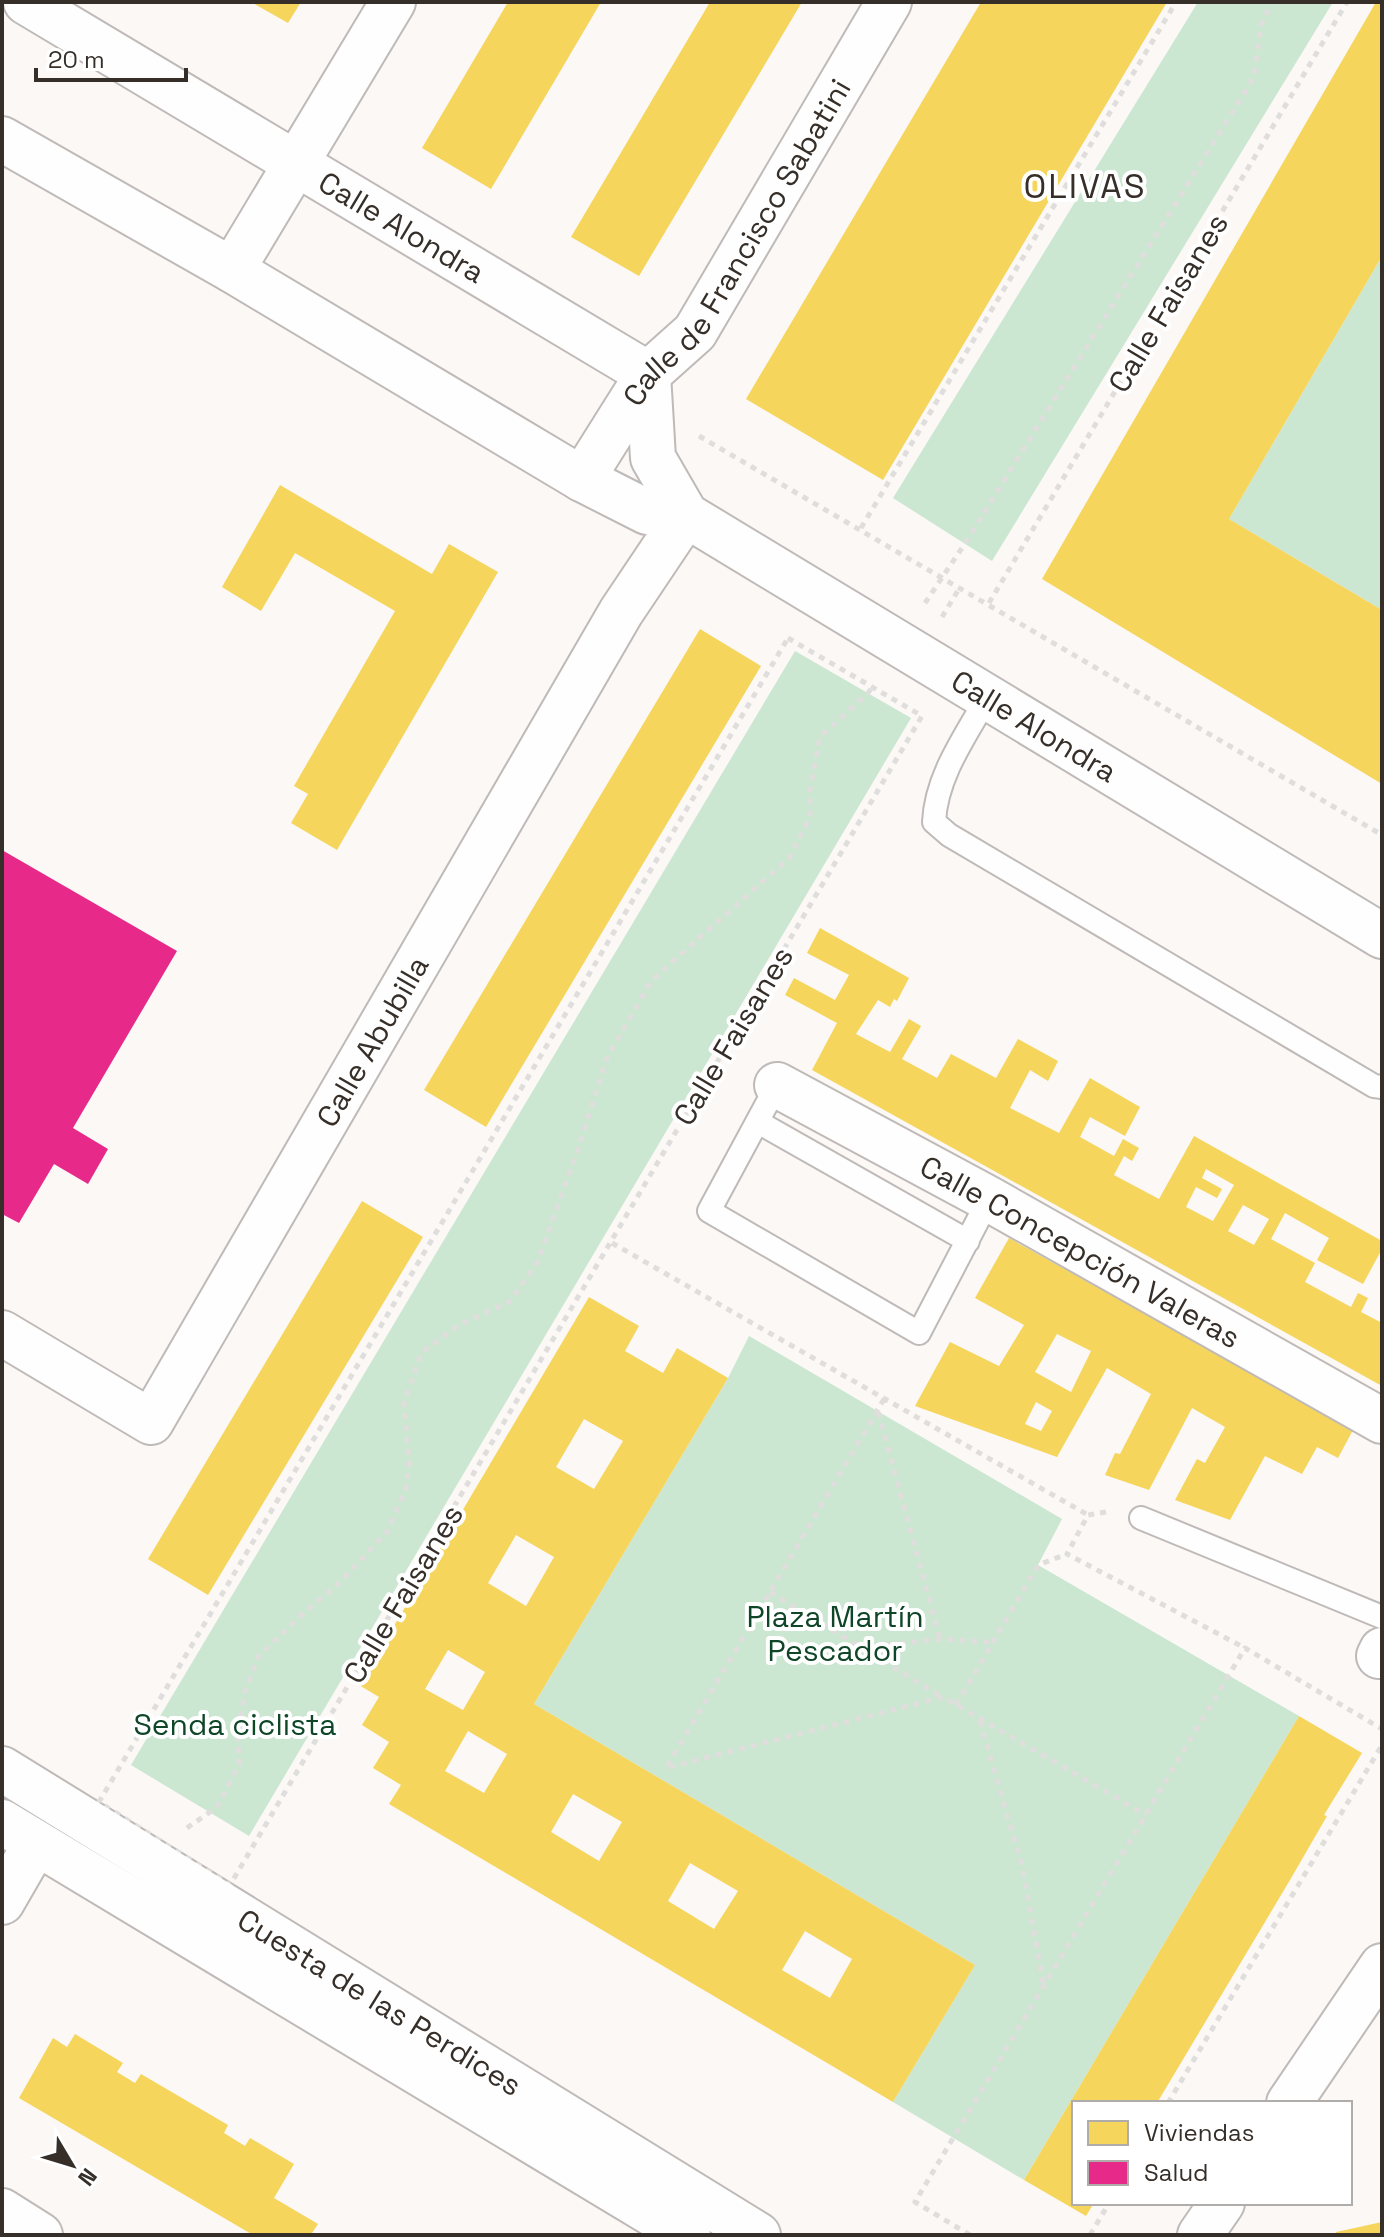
<svg xmlns="http://www.w3.org/2000/svg" width="1384" height="2237" viewBox="0 0 1384 2237" font-family="'Space Grotesk',sans-serif">
  <rect width="100%" height="100%" fill="#fbf8f6"/>
  <path fill="#cbe6d1" d="M 1198,2 L 1333,2 L 992,561 L 893,498 Z
    M 1382,256 L 1382,610 L 1229,519 Z
    M 795,651 L 911,718 L 249,1836 L 131,1765 Z
    M 749,1336 L 1062,1519 L 1038,1565 L 1299,1716 L 1024,2180 L 893,2102 L 975,1965 L 534,1704 L 728,1378 Z"/>
  <path fill="#f6d55c" fill-rule="evenodd" d="M 251,2 L 301,2 L 288,23 Z
    M 508,2 L 601,2 L 491,189 L 422,148 Z
    M 710,2 L 802,2 L 639,276 L 571,237 Z
    M 981,2 L 1167,2 L 883,480 L 746,399 Z
    M 1376,2 L 1382,2 L 1382,256 L 1229,519 L 1382,610 L 1382,784 L 1042,579 Z
    M 280,485 L 432,574 L 449,544 L 498,572 L 337,850 L 291,823 L 308,794 L 294,786 L 395,611 L 295,553 L 261,611 L 222,587 Z
    M 700,629 L 761,666 L 486,1127 L 424,1090 Z
    M 820,928 L 909,978 L 897,1001 L 894,999 L 890,1007 L 878,1000 L 856,1034 L 890,1052 L 909,1019 L 921,1026 L 902,1059 L 937,1078 L 951,1054 L 996,1078 L 1018,1039 L 1058,1061 L 1048,1081 L 1030,1070 L 1010,1108 L 1059,1133 L 1090,1078 L 1140,1107 L 1125,1136 L 1090,1117 L 1080,1137 L 1114,1156 L 1123,1139 L 1139,1148 L 1132,1161 L 1124,1156 L 1114,1175 L 1159,1199 L 1194,1136 L 1382,1241 L 1382,1249 L 1363,1284 L 1317,1260 L 1329,1238 L 1285,1213 L 1271,1239 L 1315,1263 L 1305,1282 L 1351,1307 L 1358,1293 L 1368,1298 L 1361,1312 L 1382,1323 L 1382,1386 L 812,1070 L 837,1023 L 785,995 L 794,978 L 835,1000 L 849,975 L 807,953 ZM 1206,1169 L 1234,1185 L 1213,1221 L 1186,1207 L 1196,1187 L 1217,1198 L 1222,1189 L 1202,1178 ZM 1243,1205 L 1269,1219 L 1254,1245 L 1228,1231 Z
    M 362,1201 L 423,1237 L 208,1595 L 148,1559 Z
    M 1009,1238 L 1353,1430 L 1338,1458 L 1317,1447 L 1302,1474 L 1265,1456 L 1230,1520 L 1175,1500 L 1197,1459 L 1205,1463 L 1225,1427 L 1192,1408 L 1149,1490 L 1105,1475 L 1115,1453 L 1120,1454 L 1151,1394 L 1107,1368 L 1057,1457 L 915,1406 L 950,1342 L 999,1366 L 1024,1325 L 975,1298 ZM 1057,1334 L 1091,1351 L 1071,1392 L 1035,1372 ZM 1036,1402 L 1052,1411 L 1041,1431 L 1025,1424 Z
    M 589,1297 L 639,1326 L 625,1351 L 663,1373 L 677,1348 L 728,1378 L 534,1704 L 975,1965 L 893,2102 L 389,1804 L 401,1785 L 373,1768 L 389,1742 L 362,1725 L 379,1697 L 359,1685 ZM 584,1419 L 623,1441 L 594,1489 L 556,1467 ZM 516,1535 L 554,1557 L 526,1606 L 488,1583 ZM 448,1650 L 485,1672 L 463,1710 L 425,1689 ZM 468,1731 L 507,1754 L 484,1793 L 445,1771 ZM 573,1794 L 622,1822 L 599,1861 L 551,1832 ZM 690,1863 L 738,1891 L 714,1929 L 668,1901 ZM 805,1931 L 852,1959 L 830,1998 L 782,1970 Z
    M 1299,1716 L 1362,1753 L 1324,1815 L 1327,1816 L 1290,1880 L 1157,2103 L 1074,2103 L 1074,2203 L 1094,2203 L 1086,2216 L 1024,2180 Z
    M 75,2034 L 123,2063 L 117,2072 L 135,2083 L 141,2074 L 228,2125 L 224,2133 L 245,2146 L 250,2138 L 294,2164 L 274,2198 L 318,2224 L 312,2233 L 316,2235 L 253,2235 L 19,2098 L 53,2038 L 67,2047 Z
    M 1382,2222 L 1382,2235 L 1336,2235 L 1336,2232 Z"/>
  <path fill="#e7298a" d="M 2,850 L 177,951 L 73,1128 L 108,1149 L 88,1184 L 54,1164 L 19,1223 L 2,1214 Z"/>
  <g fill="none" stroke-linecap="round" stroke-linejoin="round">
    <defs>
      <path id="service" d="M 988,696 C 966,735 936,776 934,822 L 949,835 L 1374,1086 L 1382,1087
        M 777,1085 L 709,1211 L 919,1333 L 989,1199
        M 758,1122 L 968,1241
        M 1141,1518 L 1382,1617"/>
      <g id="minor">
        <path id="s1" d="M 26,2 L 648,374 L 653,458 L 686,515 L 1382,936"/>
        <path d="M 2,139 L 232,270 L 582,479 L 647,512 L 686,515"/>
        <path d="M 232,270 L 393,2"/>
        <path id="s2" d="M 582,479 L 648,374 L 695,332 L 889,2"/>
        <path id="s3" d="M 777,1085 L 989,1199 L 1382,1421"/>
        <path id="s4" d="M 2,1333 L 151,1422 L 621,612 L 686,515"/>
        <path d="M 1379,1656 L 1382,1650"/>
        <path id="s5" d="M 2,1769 L 758,2235"/>
        <path d="M 2,1822 L 688,2235"/>
        <path d="M 2,1902 L 36,1843"/>
        <path d="M 1289,2103 L 1382,1966"/>
        <path d="M 2,2211 L 40,2235"/>
        <path d="M 1200,2235 L 1222,2203"/>
      </g>
    </defs>
    <use href="#service" stroke="#bfbab7" stroke-width="26"/>
    <use href="#minor" stroke="#bfbab7" stroke-width="48"/>
    <path stroke="#dfdedc" stroke-width="5" stroke-dasharray="6 6" stroke-linecap="butt" d="M 699,436 L 1382,835
      M 861,528 L 1176,2
      M 925,603 L 964,545 L 1254,77 L 1261,25 L 1272,2
      M 989,603 L 1347,2
      M 942,617 L 960,587
      M 788,638 L 922,716 L 230,1885 L 99,1802 Z
      M 612,1243 L 1088,1515
      M 884,1399 L 666,1768 L 943,1697 L 1146,1815
      M 878,1412 L 940,1639
      M 1106,1512 L 1088,1515 L 1067,1554 L 1245,1648
      M 770,1592 L 942,1697
      M 864,1648 L 940,1639 L 993,1642
      M 956,1705 L 1038,1565 L 1067,1554
      M 980,1721 L 1022,1866 L 1044,1987
      M 187,1828 L 217,1807 L 239,1764 L 238,1732 L 245,1691 L 258,1657 L 299,1617 L 340,1582 L 387,1532 L 406,1488 L 409,1461 L 404,1403 L 421,1353 L 459,1325 L 509,1302 L 537,1263 L 579,1146 L 607,1058 L 651,981 L 789,858 L 810,817 L 810,789 L 820,737 L 868,693 L 873,686
      M 1168,2103 L 1382,1745
      M 970,2235 L 915,2202 L 1245,1648 L 1382,1729
      M 1090,2235 L 1109,2203"/>
    <use href="#service" stroke="#fefefe" stroke-width="22"/>
    <use href="#minor" stroke="#fefefe" stroke-width="44"/>
  </g>
  <g text-anchor="middle" dominant-baseline="central" stroke-width="8" stroke-linejoin="round" paint-order="stroke">
    <g font-size="30" fill="#362f29" stroke="#fff">
      <text stroke="none"><textPath href="#s1" startOffset="438">Calle Alondra</textPath></text>
      <text stroke="none"><textPath href="#s2" startOffset="284">Calle de Francisco Sabatini</textPath></text>
      <text transform="translate(1168 303) rotate(-59)">Calle Faisanes</text>
      <text stroke="none"><textPath href="#s1" startOffset="1282">Calle Alondra</textPath></text>
      <text transform="translate(733 1036) rotate(-59)">Calle Faisanes</text>
      <text stroke="none"><textPath href="#s4" startOffset="614">Calle Abubilla</textPath></text>
      <text stroke="none"><textPath href="#s3" startOffset="346">Calle Concepción Valeras</textPath></text>
      <text transform="translate(403 1594) rotate(-59)">Calle Faisanes</text>
      <text stroke="none"><textPath href="#s5" startOffset="444">Cuesta de las Perdices</textPath></text>
    </g>
    <g font-size="30" fill="#0f4627" stroke="#fff">
      <text x="835" y="1616">Plaza Martín<tspan x="835" dy="34">Pescador</tspan></text>
      <text x="235" y="1724">Senda ciclista</text>
    </g>
    <g font-size="34" letter-spacing="2" fill="#362f29" stroke="#fff">
      <text x="1085" y="186">OLIVAS</text>
    </g>
  </g>
  <rect width="1384" height="2237" fill="none" stroke="#362f29" stroke-width="8"/>
  <rect x="1072" y="2101" width="280" height="104" fill="#ffffff" stroke="#afaca9" stroke-width="2"/>
  <rect x="1088" y="2121" width="40" height="24" fill="#f6d55c" stroke="#afaca9" stroke-width="2"/>
  <text x="1144" y="2141" font-size="24" fill="#362f29">Viviendas</text>
  <rect x="1088" y="2161" width="40" height="24" fill="#e7298a" stroke="#afaca9" stroke-width="2"/>
  <text x="1144" y="2181" font-size="24" fill="#362f29">Salud</text>
  <g transform="translate(72 2165) rotate(128)" stroke="#ffffff" stroke-width="6" paint-order="stroke">
  <path d="M0-6L14 30L0 20L-14 30Z" fill="#362f29"/>
  <text y="-12" font-size="22" font-weight="bold" text-anchor="middle" fill="#362f29">N</text>
  </g>
  <path d="M36 68v12h150v-12" fill="none" stroke="#362f29" stroke-width="4"/>
  <text x="48" y="68" font-size="24" fill="#362f29" stroke="#ffffff" stroke-width="6" paint-order="stroke">20 m</text>
</svg>
